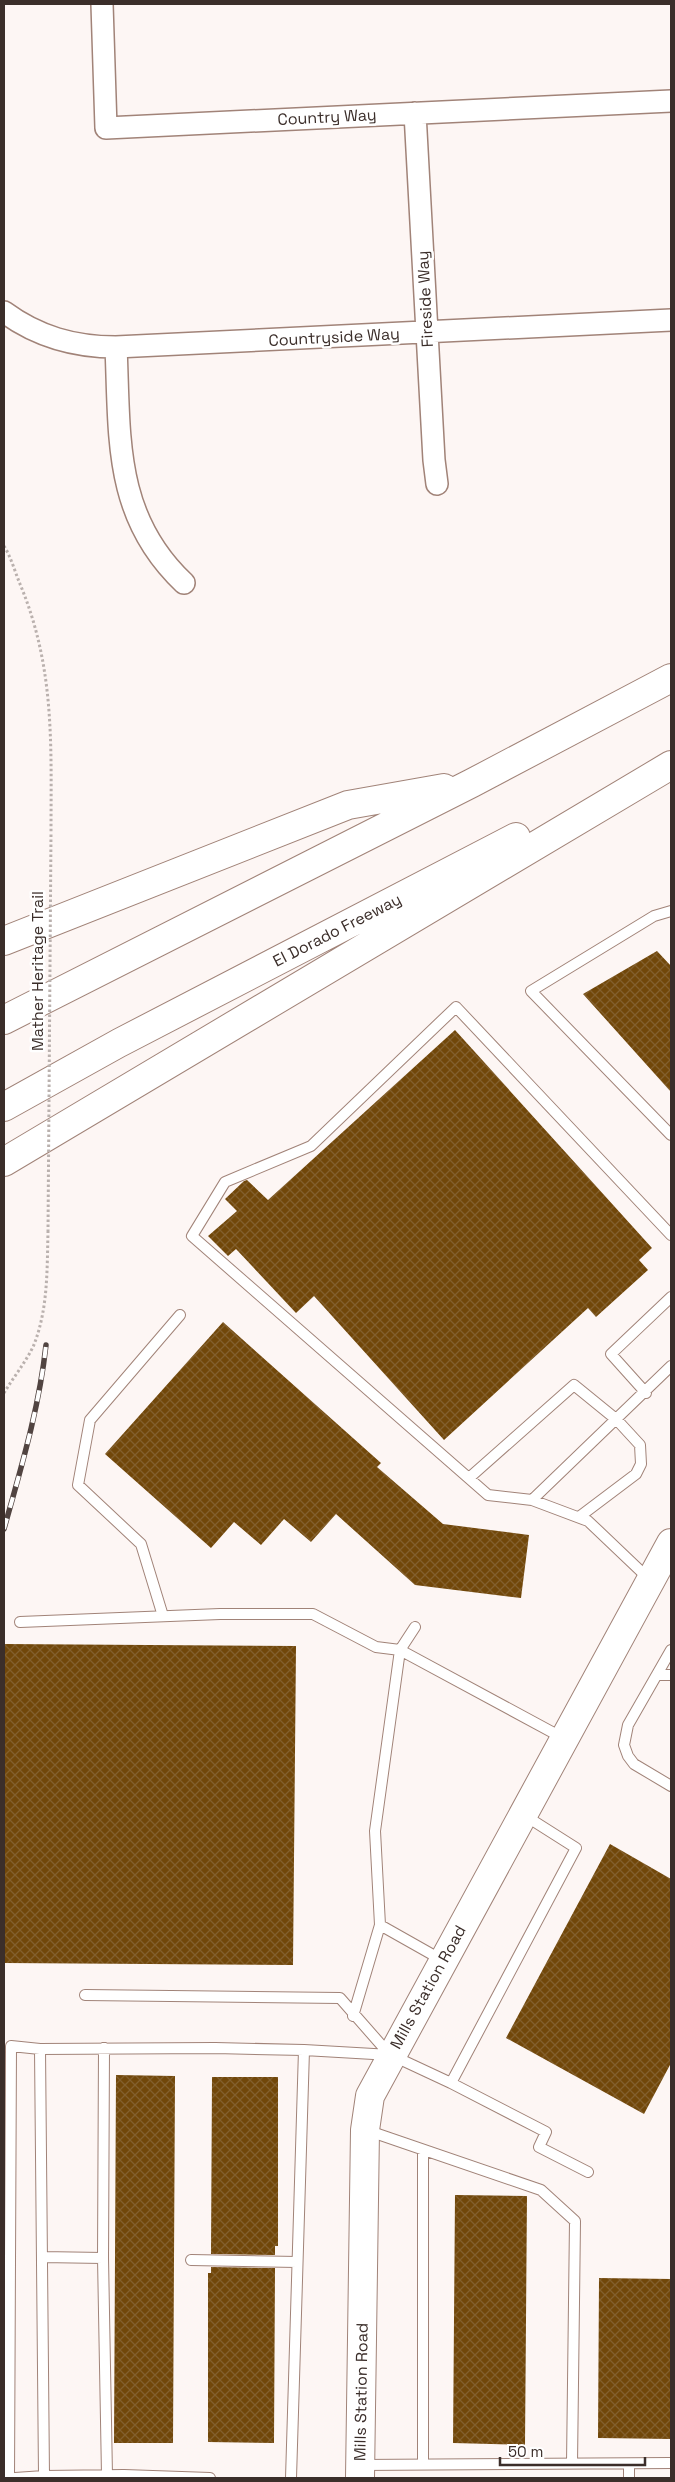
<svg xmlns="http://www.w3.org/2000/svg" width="675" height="2482" viewBox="0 0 675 2482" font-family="'Space Grotesk',sans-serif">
  <defs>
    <pattern id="building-cross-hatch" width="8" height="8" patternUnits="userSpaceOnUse" patternTransform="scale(1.25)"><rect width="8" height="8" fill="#714709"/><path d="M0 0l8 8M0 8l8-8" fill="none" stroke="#825f2d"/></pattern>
  </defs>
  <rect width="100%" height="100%" fill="#fdf6f4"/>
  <path fill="url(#building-cross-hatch)" d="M 657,951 L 671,966 L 671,1092 L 583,994 Z
    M 455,1030 L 652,1248 L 639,1260 L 648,1270 L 596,1317 L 588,1308 L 444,1440 L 314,1296 L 296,1313 L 236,1249 L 228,1256 L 208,1236 L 237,1211 L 225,1199 L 244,1181 L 247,1180 L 268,1200 Z
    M 223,1322 L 381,1463 L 377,1467 L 443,1524 L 529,1535 L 521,1598 L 415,1585 L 336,1514 L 311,1542 L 284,1519 L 261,1545 L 234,1522 L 211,1548 L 105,1454 Z
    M 4,1644 L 296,1646 L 293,1965 L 4,1963 Z
    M 610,1844 L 671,1879 L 671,2063 L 644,2114 L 506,2038 Z
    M 116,2075 L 175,2076 L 173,2443 L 114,2443 Z
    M 212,2077 L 278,2077 L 278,2246 L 275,2246 L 275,2255 L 211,2254 Z
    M 455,2195 L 527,2196 L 525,2445 L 453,2443 Z
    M 211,2267 L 275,2268 L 274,2443 L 208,2442 L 208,2273 L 211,2273 Z
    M 599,2278 L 671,2279 L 671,2439 L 598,2438 Z"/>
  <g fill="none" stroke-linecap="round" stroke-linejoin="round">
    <defs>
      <path id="lane" d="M 671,911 L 654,916 L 531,991 L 671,1135
        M 646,1393 L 611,1354 L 671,1297
        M 469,1478 L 574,1385 L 617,1420 L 640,1445 L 641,1464 L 636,1474 L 579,1517
        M 532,1500 L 671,1366
        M 650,1580 L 588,1521 L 532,1500 L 488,1495 L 192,1236 L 225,1182 L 311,1146 L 456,1007 L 671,1235
        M 163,1616 L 141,1544 L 78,1485 L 90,1420 L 180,1315
        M 20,1622 L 220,1614 L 313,1614 L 376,1647 L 400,1650 L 563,1738
        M 671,1650 L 628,1725 L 624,1745 L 628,1756 L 634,1764 L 671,1786
        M 658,1675 L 671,1675
        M 380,1925 L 442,1960
        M 85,1995 L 340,1998 L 390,2055
        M 353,2016 L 380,1925 L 375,1831 L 400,1650 L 415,1627
        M 451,2083 L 576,1848 L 524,1815
        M 366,2130 L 541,2190 L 575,2221 L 572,2464
        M 423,2151 L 423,2465
        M 42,2257 L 103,2258 L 104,2048
        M 103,2258 L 107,2475
        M 191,2260 L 297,2262
        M 360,2465 L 671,2463
        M 9,2478 L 11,2046 L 40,2049 L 215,2048 L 304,2050 L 391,2055 L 451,2083 L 546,2132 L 539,2147 L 588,2172
        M 15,2478 L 44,2476 L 40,2049
        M 44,2478 L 44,2476 L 124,2475 L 210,2478
        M 291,2478 L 304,2050
        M 629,2478 L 629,2464"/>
      <path id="street" d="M 102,4 L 106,128 L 671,101
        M 415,113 L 434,460 L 437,484
        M 4,312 C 38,337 74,347 116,347 L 671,320
        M 116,347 C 120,437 113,516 184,583"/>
      <path id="secondary" d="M 360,2478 L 365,2130 L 370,2096 L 671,1543"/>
      <path id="highway" d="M 4,941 L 348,805 L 444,788
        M 4,1020 L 472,783 L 671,678
        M 4,1107 L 119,1043 L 516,837
        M 4,1162 L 671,765"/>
    </defs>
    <use href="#lane" stroke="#a18378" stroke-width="12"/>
    <use href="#street" stroke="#a18378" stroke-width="24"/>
    <use href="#secondary" stroke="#a18378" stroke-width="30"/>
    <use href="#highway" stroke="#a18378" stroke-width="30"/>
    <path stroke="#bab1ae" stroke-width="3" stroke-dasharray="2.5 2.5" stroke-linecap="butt" d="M 4,546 C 11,557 15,572 20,584 C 55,668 51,744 51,833
      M 4,1393 C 13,1378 25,1363 33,1347 C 48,1311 47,1271 48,1232"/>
    <use href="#lane" stroke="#fff" stroke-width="10"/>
    <use href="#street" stroke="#fff" stroke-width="21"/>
    <use href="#secondary" stroke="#fff" stroke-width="28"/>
    <use href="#highway" stroke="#fff" stroke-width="28"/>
    <defs>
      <path id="rail" d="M 4,1529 C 21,1468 39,1409 46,1345"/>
    </defs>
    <use href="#rail" stroke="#514441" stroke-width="5.5"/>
    <use href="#rail" stroke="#fff" stroke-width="4" stroke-dasharray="11" stroke-linecap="butt"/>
    <path stroke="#bab1ae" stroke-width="3" stroke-dasharray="2.5 2.5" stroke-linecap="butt" d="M 48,1232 L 51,833"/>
  </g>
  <g text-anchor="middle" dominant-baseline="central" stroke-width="5" stroke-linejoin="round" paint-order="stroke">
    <g font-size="16" fill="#3b2e2a" stroke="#fff">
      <text transform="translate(327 117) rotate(-3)">Country Way</text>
      <text transform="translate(425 299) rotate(-93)">Fireside Way</text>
      <text transform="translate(334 337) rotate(-3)">Countryside Way</text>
      <text transform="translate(337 930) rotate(-27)">El Dorado Freeway</text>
      <text transform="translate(37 971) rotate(-90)">Mather Heritage Trail</text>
      <text transform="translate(428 1987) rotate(-61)">Mills Station Road</text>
      <text transform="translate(361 2392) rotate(-89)">Mills Station Road</text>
    </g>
  </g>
  <rect width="675" height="2482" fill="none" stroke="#3b2e2a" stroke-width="10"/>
  <path d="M500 2457v8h145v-8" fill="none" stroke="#3b2e2a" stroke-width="2.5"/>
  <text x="508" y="2457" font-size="15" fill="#3b2e2a" stroke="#ffffff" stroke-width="4" paint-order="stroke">50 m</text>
</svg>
